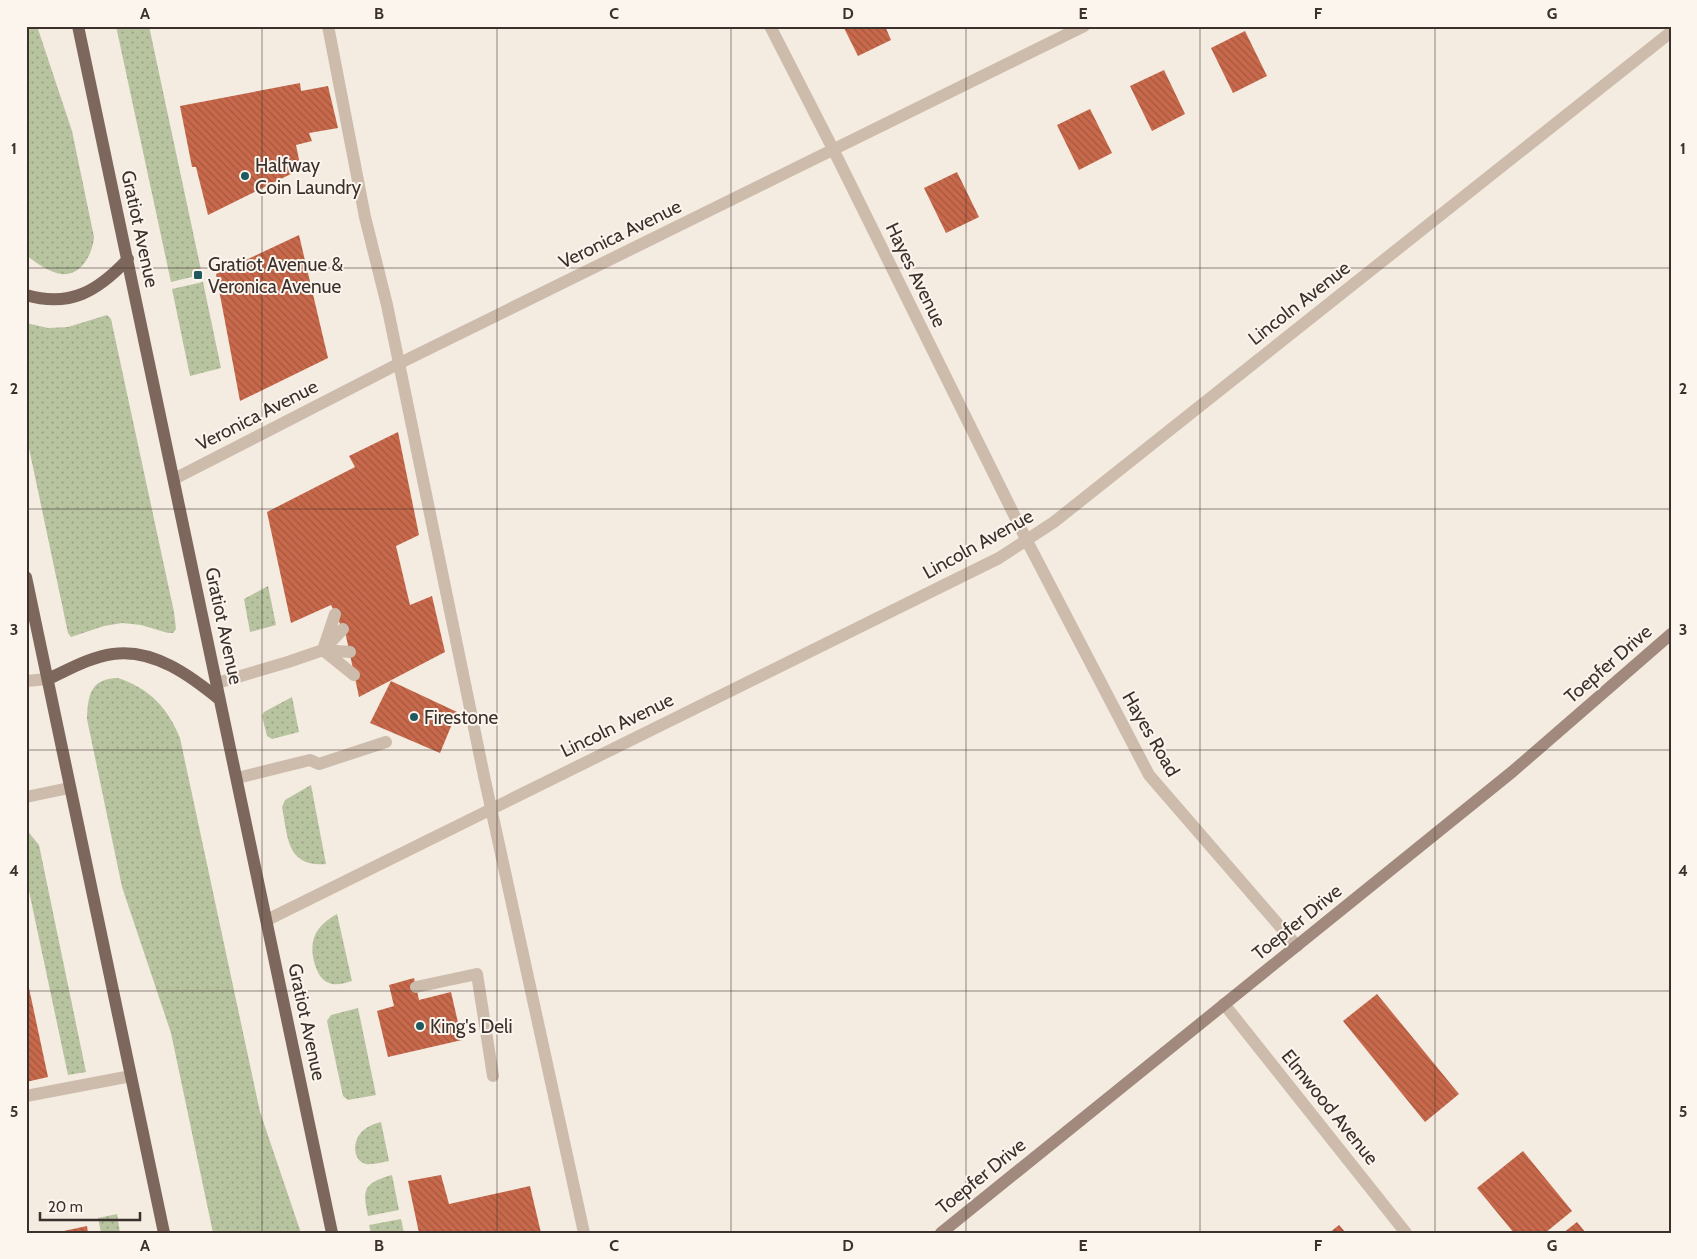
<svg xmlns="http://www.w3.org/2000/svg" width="1697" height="1259" viewBox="0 0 1697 1259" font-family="Cabin,sans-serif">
  <defs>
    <pattern id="grass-dots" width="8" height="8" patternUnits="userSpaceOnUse" patternTransform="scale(1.25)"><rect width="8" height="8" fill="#b8c4a0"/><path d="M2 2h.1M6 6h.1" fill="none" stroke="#97a083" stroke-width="1.8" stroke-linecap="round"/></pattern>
    <pattern id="building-back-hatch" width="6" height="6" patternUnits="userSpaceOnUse" patternTransform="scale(1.25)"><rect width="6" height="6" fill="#c8694b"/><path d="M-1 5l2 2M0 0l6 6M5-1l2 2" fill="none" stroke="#a4573f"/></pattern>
  </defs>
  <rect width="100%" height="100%" fill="#f4ebe1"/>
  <path fill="url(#grass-dots)" d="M 26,26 L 37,26 L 72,131 L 94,237 C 93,253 81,277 61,274 C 49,272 36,263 26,255 Z
    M 116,26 L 149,26 L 201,270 L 195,272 L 196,276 L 171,282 Z
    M 203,282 L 221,368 L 190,376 L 172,289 Z
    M 107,315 L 111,319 L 174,612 L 176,629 L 173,633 L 168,633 L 141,625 L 122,623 L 104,626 L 71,637 L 68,633 L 26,434 L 26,323 L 48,328 L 68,327 Z
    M 268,586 L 276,625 L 250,632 L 244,599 Z
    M 118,678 C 149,688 168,708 180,738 L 260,1112 L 301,1233 L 213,1233 L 171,1033 L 122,887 L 87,719 C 88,695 90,679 118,678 Z
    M 292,697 L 299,732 L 272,739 L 267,736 L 262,716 L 264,712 Z
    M 311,785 L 326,864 C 286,867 288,837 282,807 L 285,800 Z
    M 26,829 L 39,845 L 86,1072 L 68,1075 L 26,877 Z
    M 337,914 L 352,981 C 345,983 336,986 329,983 C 321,980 318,973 315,965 C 308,941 315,926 337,914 Z
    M 358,1008 L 376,1095 L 348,1100 L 343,1096 L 327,1021 L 331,1015 Z
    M 381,1122 L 389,1161 C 383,1162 372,1165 366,1164 C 354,1161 353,1146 358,1137 C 362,1129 372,1124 381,1122 Z
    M 392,1175 L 399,1210 L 368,1216 C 362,1189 364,1183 392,1175 Z
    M 117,1214 L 120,1233 L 101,1233 L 98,1218 Z
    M 401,1219 L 404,1233 L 371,1233 L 369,1225 Z"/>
  <path fill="url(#building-back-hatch)" d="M 843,26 L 885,26 L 891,40 L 858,56 Z
    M 1245,31 L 1267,76 L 1233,93 L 1211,48 Z
    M 1164,70 L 1185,114 L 1152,131 L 1130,86 Z
    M 300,83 L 301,91 L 328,86 L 338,128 L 309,133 L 312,141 L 296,145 L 301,169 L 208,215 L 196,167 L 192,167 L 180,106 Z
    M 1090,109 L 1112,153 L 1079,170 L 1057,125 Z
    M 957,172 L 979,217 L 946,233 L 924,188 Z
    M 299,235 L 328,358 L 240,401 L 216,274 Z
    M 398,432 L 419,535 L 396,546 L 410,605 L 432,596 L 445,652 L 359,697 L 346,636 L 331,605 L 291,623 L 267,512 L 355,467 L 349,456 Z
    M 391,681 L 457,712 L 440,753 L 370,723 Z
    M 26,974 L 48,1077 L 26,1082 Z
    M 414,978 L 419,1000 L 451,992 L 462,1040 L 388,1057 L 377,1011 L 394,1006 L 389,985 Z
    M 1377,994 L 1459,1094 L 1425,1122 L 1343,1021 Z
    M 1523,1151 L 1572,1211 L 1545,1233 L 1514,1233 L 1477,1188 Z
    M 441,1175 L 449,1204 L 530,1186 L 541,1233 L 419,1233 L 408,1181 Z
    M 1577,1222 L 1586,1233 L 1563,1233 Z
    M 1339,1225 L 1346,1233 L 1329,1233 Z
    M 87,1226 L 88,1233 L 59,1233 L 59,1232 Z"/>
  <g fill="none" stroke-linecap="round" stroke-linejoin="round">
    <path stroke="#cdbbac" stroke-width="12" d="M 328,26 L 365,217 L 387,305 L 484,776 L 584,1233
      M 335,614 L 323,650 L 354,675
      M 343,629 L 323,650 L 350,652
      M 26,681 L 48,679
      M 217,683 L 288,662 L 323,650
      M 237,778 L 310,760 L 319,764 L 386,742
      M 26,797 L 69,788
      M 416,987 L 477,974 L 493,1076
      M 26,1096 L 131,1076"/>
    <path stroke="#cdbbac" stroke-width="12" d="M 770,26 L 833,149 L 1027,541 L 1149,775 L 1297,946
      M 174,479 L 398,364 L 1084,26
      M 267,920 L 999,558 L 1054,522 L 1671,32
      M 1224,1004 L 1406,1233"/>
    <path stroke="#a18a7d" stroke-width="12" d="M 941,1233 L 1512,772 L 1671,634"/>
    <path stroke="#7d675c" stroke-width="12" d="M 78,26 L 332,1233
      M 26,295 C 70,308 98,291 128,259
      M 26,577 L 164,1233
      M 48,679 C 68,670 90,657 113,654 C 153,648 191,676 220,700"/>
  </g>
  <path fill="none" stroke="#3b302b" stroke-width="1" stroke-opacity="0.55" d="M 262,26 L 262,1233M 497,26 L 497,1233M 731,26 L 731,1233M 966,26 L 966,1233M 1200,26 L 1200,1233M 1435,26 L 1435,1233M 26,268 L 1671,268M 26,509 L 1671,509M 26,750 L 1671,750M 26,991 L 1671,991"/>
  <g fill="#1f5a5e" stroke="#fbf5ee" stroke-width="2">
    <circle cx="245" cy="176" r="5"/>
    <rect x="193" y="270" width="10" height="10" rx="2.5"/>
    <circle cx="414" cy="717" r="5"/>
    <circle cx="420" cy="1026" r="5"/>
  </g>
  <g text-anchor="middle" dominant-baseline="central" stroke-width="4" stroke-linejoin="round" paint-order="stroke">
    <g font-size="19" fill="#3b302b" stroke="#fbf5ee" text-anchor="start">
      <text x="255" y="165">Halfway<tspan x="255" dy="22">Coin Laundry</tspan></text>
      <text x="208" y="264">Gratiot Avenue &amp;<tspan x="208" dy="22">Veronica Avenue</tspan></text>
      <text x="424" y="717">Firestone</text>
      <text x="430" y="1026">King's Deli</text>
    </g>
    <g font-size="19" fill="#3b302b" stroke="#fbf5ee">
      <text transform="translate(140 229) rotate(78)">Gratiot Avenue</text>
      <text transform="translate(620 234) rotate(-26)">Veronica Avenue</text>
      <text transform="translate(916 275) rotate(64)">Hayes Avenue</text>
      <text transform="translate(1299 303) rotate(-38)">Lincoln Avenue</text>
      <text transform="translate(257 415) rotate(-27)">Veronica Avenue</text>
      <text transform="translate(978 544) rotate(-29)">Lincoln Avenue</text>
      <text transform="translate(224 626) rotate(78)">Gratiot Avenue</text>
      <text transform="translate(1608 664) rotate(-41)">Toepfer Drive</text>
      <text transform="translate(617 725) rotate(-26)">Lincoln Avenue</text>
      <text transform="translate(1151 734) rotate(60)">Hayes Road</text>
      <text transform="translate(1297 922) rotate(-39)">Toepfer Drive</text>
      <text transform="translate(307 1022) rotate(78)">Gratiot Avenue</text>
      <text transform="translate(1330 1107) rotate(51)">Elmwood Avenue</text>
      <text transform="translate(981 1176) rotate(-39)">Toepfer Drive</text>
    </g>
  </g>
  <rect width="1697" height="1259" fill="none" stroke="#fbf5ee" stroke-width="55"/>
  <path d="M40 1212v8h100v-8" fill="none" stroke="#3b302b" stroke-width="2.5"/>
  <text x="48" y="1212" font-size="15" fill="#3b302b" stroke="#fbf5ee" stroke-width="4" paint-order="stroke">20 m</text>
  <rect x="28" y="28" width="1642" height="1204" fill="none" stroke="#3b302b" stroke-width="2"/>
  <g font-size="16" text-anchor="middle" font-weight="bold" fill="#3b302b">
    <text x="145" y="19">A</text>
    <text x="379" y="19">B</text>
    <text x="614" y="19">C</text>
    <text x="848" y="19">D</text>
    <text x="1083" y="19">E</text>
    <text x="1318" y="19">F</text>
    <text x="1552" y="19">G</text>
    <text x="14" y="154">1</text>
    <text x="1683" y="154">1</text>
    <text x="14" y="394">2</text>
    <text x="1683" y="394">2</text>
    <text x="14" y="635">3</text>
    <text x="1683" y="635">3</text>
    <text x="14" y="876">4</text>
    <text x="1683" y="876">4</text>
    <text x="14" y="1117">5</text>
    <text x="1683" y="1117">5</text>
    <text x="145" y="1251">A</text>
    <text x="379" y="1251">B</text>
    <text x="614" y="1251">C</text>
    <text x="848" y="1251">D</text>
    <text x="1083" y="1251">E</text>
    <text x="1318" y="1251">F</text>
    <text x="1552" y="1251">G</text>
  </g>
</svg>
